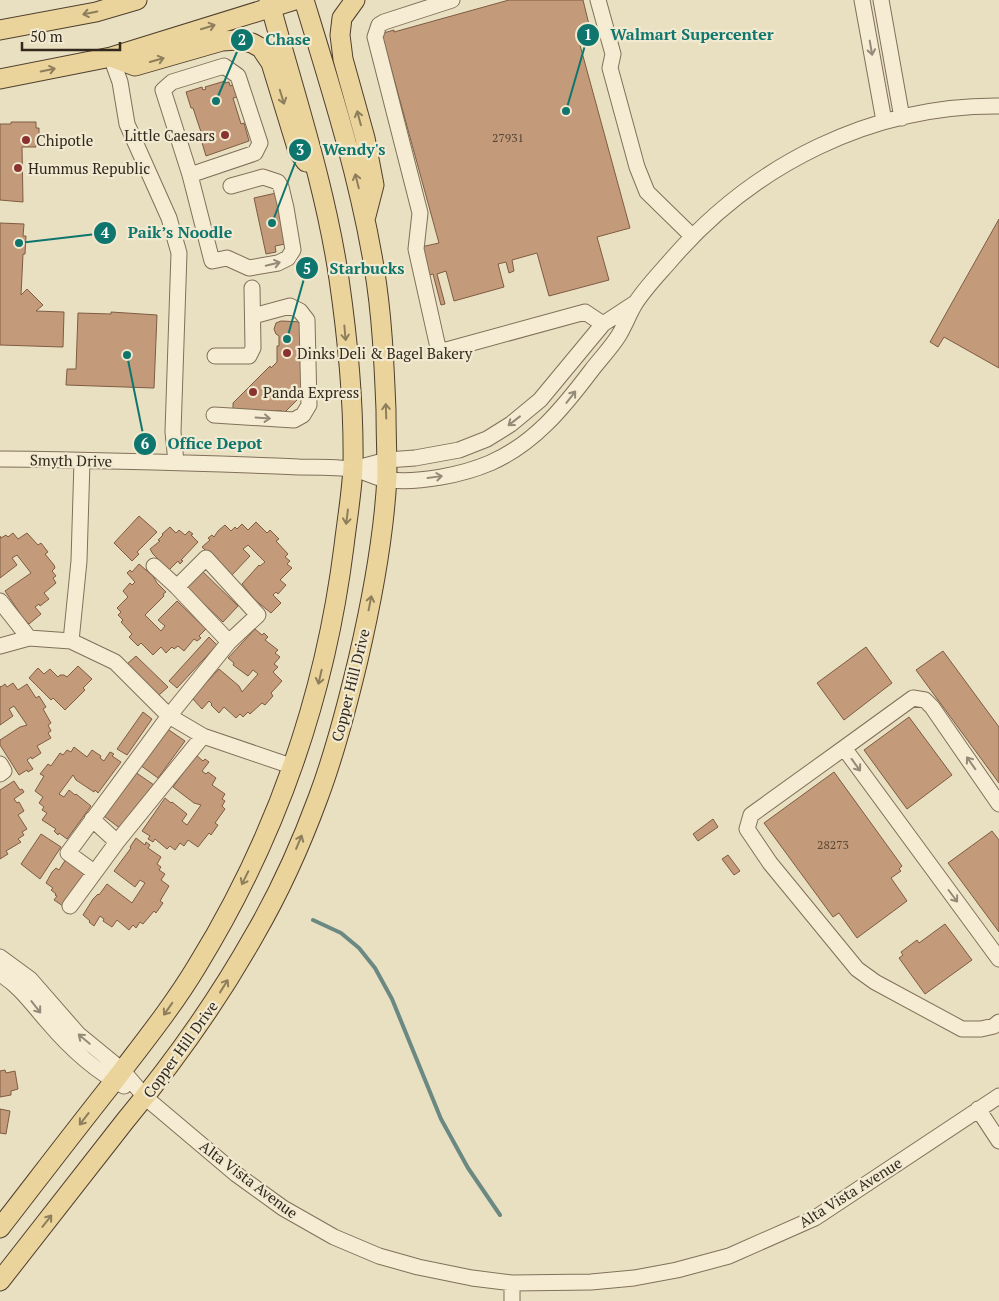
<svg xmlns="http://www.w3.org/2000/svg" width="999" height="1301" viewBox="0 0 999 1301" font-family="'PT Serif',serif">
  <rect width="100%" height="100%" fill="#e9dfc1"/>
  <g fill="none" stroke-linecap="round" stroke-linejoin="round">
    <path stroke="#6b8983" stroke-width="4" d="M 313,920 L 341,933 L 359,948 L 375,968 L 392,999 L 441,1119 L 468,1168 L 500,1215"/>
  </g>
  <path fill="#c49b7a" stroke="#7e5c42" d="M 509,0 L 583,0 L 593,41 L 580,45 L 630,228 L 597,237 L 609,280 L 549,296 L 537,253 L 512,260 L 514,271 L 509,273 L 506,262 L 498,264 L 504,287 L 454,301 L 446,271 L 437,274 L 445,304 L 441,305 L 433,274 L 429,275 L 421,247 L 439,243 L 385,46 L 384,47 L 380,34 L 394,30 L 394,32 Z
    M 225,81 L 225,83 L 229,82 L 230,86 L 237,83 L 241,96 L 233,98 L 241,124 L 244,123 L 249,141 L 206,156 L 200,136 L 202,135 L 193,108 L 191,108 L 186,92 L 202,87 L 203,90 L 206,89 L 205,87 Z
    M 11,122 L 36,122 L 36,128 L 39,128 L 39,141 L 36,141 L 36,147 L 22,147 L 23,202 L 0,200 L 0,124 L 11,124 Z
    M 276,193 L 284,224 L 281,224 L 285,244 L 275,246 L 276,252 L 266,254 L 254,198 Z
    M 999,219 L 999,368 L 944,337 L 938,347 L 930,342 Z
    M 0,223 L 24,224 L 23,236 L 26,236 L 25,254 L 23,254 L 21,295 L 27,289 L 43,305 L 36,311 L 64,312 L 63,347 L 0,345 Z
    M 111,312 L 157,315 L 154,388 L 66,385 L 67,369 L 76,369 L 78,313 L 111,314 Z
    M 281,321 L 303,322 L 302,389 L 300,390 L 302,392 L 296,399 L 297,400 L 284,413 L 282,411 L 233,410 L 233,403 L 270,366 L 271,368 L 277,362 L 277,346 L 279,346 L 279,336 L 276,334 L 274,329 L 276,323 Z
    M 139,516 L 157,532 L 137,552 L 139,554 L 132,561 L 114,543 Z
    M 256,522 L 267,533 L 270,530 L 279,539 L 276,541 L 288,554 L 285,557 L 290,561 L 287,564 L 292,568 L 280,580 L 286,585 L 278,594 L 276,592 L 273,595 L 281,603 L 271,613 L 255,600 L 242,584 L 259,565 L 260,566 L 265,562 L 248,545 L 243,549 L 250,556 L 232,575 L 202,547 L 210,540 L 208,538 L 212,535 L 214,537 L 218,531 L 225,525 L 231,531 L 235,527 L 237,529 L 242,524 L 248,530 Z
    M 170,527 L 176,533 L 179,530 L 185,535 L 189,531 L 193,534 L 191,535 L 198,542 L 181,560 L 183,561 L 180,564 L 178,561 L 169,570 L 153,554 L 150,549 L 160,541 L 158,540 L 163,535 L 162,534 Z
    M 13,533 L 18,539 L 27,533 L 38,545 L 41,543 L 48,552 L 45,554 L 54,565 L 55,568 L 52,571 L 56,576 L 53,578 L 56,583 L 44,593 L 49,599 L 40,606 L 39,604 L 35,607 L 41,614 L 29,624 L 23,618 L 5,591 L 31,573 L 17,555 L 12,558 L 17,565 L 0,578 L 0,536 L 1,538 L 6,535 L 8,537 Z
    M 139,564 L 153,576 L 157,583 L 166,592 L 163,594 L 164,596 L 145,615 L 161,631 L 165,626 L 158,620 L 177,601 L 206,629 L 199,636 L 201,638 L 197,641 L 194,639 L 184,651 L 178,646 L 174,649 L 172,647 L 166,653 L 161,647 L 153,655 L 141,643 L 138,646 L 129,637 L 132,634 L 121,622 L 123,620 L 118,615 L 121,612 L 117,608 L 128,597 L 123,591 L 130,583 L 132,585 L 135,582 L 127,573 L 130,570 L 132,572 Z
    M 199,568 L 238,606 L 223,622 L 183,584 Z
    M 255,629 L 262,635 L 264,633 L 268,637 L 265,640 L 278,650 L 275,653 L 280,657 L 274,664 L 278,667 L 273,672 L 282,681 L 271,693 L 273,696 L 265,705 L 262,703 L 250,714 L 248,712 L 243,717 L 240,714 L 236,718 L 224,707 L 219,713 L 211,705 L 212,704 L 209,701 L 202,709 L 192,698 L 219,669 L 239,686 L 242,692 L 258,674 L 253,670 L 248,676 L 233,665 L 234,663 L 228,658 Z
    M 209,637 L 217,645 L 177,688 L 169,681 Z
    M 866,647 L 892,683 L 844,720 L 817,683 Z
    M 943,651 L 999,727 L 999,783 L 916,670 Z
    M 136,656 L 168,687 L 159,695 L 127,664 Z
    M 78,666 L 92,679 L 83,688 L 85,690 L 65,710 L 53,698 L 51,700 L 29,678 L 38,668 L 44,674 L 50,669 L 58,677 L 60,675 L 64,675 L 67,677 Z
    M 13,683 L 18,690 L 27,684 L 36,698 L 39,696 L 46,707 L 43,709 L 51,723 L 48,725 L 51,731 L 48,733 L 51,738 L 37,746 L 41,753 L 32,759 L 31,757 L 27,760 L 33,769 L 28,772 L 27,770 L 19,775 L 0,745 L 0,740 L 20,727 L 27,725 L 14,706 L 9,709 L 13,716 L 0,725 L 0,686 L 1,687 L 5,684 L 7,687 Z
    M 143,712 L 152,719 L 127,755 L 117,749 Z
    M 909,717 L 952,775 L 907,809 L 864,750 Z
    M 166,728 L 185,741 L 158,778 L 140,765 Z
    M 74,747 L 87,757 L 92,750 L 101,756 L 100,758 L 104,761 L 110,752 L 114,754 L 112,756 L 121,762 L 98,793 L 95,790 L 94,792 L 76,780 L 73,775 L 59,794 L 64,797 L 69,790 L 75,795 L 76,794 L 91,806 L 67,839 L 59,833 L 58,835 L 54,831 L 56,829 L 42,820 L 47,813 L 42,810 L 44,807 L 39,803 L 43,797 L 35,791 L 44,776 L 40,774 L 48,764 L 51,766 L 60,753 L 63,755 L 67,750 L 71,752 Z
    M 196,755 L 203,761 L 205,759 L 209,762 L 202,771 L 206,774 L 208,772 L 216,778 L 212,785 L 225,794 L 222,799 L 225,801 L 222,806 L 225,809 L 215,823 L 218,825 L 211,835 L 209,833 L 198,847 L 188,840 L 184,846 L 180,843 L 175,850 L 170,846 L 167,849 L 155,839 L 153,842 L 148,839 L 150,836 L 142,831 L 165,798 L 171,803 L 172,802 L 187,814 L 182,821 L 187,825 L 201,805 L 194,803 L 173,787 Z
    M 135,772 L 154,785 L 122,830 L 104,816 Z
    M 834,772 L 902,866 L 899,869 L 901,871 L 891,878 L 907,901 L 857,938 L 839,913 L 833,917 L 764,823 Z
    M 14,781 L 20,790 L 22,789 L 24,792 L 14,799 L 17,803 L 19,802 L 24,811 L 18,815 L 27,829 L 22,832 L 24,835 L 18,839 L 21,842 L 6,851 L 8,854 L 0,859 L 0,790 Z
    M 713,819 L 718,827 L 698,841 L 693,834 Z
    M 992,831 L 999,840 L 999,932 L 948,863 Z
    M 41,834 L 61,847 L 40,879 L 21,864 Z
    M 136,838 L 145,845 L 146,842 L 150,845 L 148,848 L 161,857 L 157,864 L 161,867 L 159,870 L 165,874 L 161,880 L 169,886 L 160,901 L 163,903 L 156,913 L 154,911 L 143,924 L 140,922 L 136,928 L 133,925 L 129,930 L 117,920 L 112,927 L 103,921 L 104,919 L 100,916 L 94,926 L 89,922 L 90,921 L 83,915 L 93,899 L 98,894 L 99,895 L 107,884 L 132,903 L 145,883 L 140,880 L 135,887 L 114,871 L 131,848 L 130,847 Z
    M 728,855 L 740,871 L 734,875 L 722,859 Z
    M 66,859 L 90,874 L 66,908 L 54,900 L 57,896 L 55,895 L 56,894 L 51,890 L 53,888 L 46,883 L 52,872 L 56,868 L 59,870 Z
    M 945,924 L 972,960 L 925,994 L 899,958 L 903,955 L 901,952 L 917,940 L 919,943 Z
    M 5,1070 L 6,1073 L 15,1071 L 18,1089 L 11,1091 L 11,1095 L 0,1097 L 0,1071 Z
    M 0,1109 L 10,1111 L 6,1134 L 0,1133 Z"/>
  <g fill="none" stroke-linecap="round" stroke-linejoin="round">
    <defs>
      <path id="minor" d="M 452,0 L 384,22 L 379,25 L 375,37 L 420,213 L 416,249 L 439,352 L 585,312 L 603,324
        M 598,0 L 613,54 L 610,68 L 637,167 L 647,192 L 692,236
        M 862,0 L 884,121
        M 881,0 L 902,118
        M 111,57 L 120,82 L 127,124 L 169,218 L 179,253 L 173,432 L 176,462
        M 190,175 L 255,153 L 260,143 L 238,76 L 224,66 L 172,82 L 163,90 L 190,175 L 212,261 L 227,258 L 249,268 L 278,263 L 288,258 L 293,250 L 286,208 L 281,187 L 278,182 L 263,177 L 231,186
        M 215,356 L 249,356 L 253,348 L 252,288
        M 214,415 L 294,420 L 303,415 L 309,405 L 307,320 L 300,311 L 290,306 L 253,316
        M 0,459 C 100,460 199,463 299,467 C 316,467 334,467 351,469 C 364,470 376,479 389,480 C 420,483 462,475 490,463 C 534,444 563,408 591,371 C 600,359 611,348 619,335 C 625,325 629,314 635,304 C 645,288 659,274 671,260 C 754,164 872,105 999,106
        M 353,469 L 387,460 L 415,458 L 459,450 L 487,439 L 511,424 L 540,400 L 603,324 L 635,303
        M 154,566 L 177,587 L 229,642
        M 0,601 L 29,638
        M 71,641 L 79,561 L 82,461
        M 0,646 L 29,638 L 71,641 L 115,662 L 169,716 L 203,736 L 294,767
        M 844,748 L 751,815 L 747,829 L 770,863 L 857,969 L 875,982 L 962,1029 L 981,1029 L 994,1026 L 999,1022
        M 0,764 L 4,771 L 0,774
        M 999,804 L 932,707 L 925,700 L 913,698 L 844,748 L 999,959
        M 92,819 L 117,842
        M 94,872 L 68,853 L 169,716 L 229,642 L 258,615 L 206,558 L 177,587
        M 70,906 L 117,842 L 203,736
        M 0,957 L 30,979 L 78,1034 L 122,1070 L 146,1098 L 236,1174 L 283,1208 L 334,1237 L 379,1256 L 418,1267 L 472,1278 L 512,1283 L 591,1282 L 634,1278 L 677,1270 L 729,1256 L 815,1218 L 999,1096
        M 0,974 C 20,986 32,1004 47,1021 C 69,1047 93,1070 124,1086
        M 978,1109 L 999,1141
        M 512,1301 L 512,1283"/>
      <path id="major" d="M 355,0 L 342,18 L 340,35 L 343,59 L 365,138 L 374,185 L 366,216
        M 0,30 L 96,12 L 137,0
        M 111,57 L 135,66 L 222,41 L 238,40 L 252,43 L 261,48 L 271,63 L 298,151 L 306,162
        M 0,79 L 111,57 L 295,0
        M 0,1228 C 38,1179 76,1129 115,1080 C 143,1043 173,1006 197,966 C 277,836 325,698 344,546 C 347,520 352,492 353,466 C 354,404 348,341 339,279 C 325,184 294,93 269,0
        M 0,1281 L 125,1121 C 174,1062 218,1000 255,934 C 280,891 301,844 318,798 C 335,753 347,706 358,660 C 372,600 384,538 387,476 C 387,454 386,432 386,410 C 384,362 382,314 374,267 C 359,176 331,88 304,0"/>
    </defs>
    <use href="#minor" stroke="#81705a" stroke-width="17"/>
    <use href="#major" stroke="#4f3f2e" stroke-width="21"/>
    <use href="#minor" stroke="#f5ecd3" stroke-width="15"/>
    <use href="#major" stroke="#ead49b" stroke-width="19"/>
  </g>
  <defs><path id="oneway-shaft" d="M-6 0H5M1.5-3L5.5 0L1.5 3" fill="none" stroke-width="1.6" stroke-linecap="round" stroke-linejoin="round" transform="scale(1.25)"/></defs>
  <g stroke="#8e7e5c">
    <use href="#oneway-shaft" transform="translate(90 13) rotate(168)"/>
    <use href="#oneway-shaft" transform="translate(208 27) rotate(-17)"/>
    <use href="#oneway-shaft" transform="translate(157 60) rotate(-16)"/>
    <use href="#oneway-shaft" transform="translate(48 70) rotate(-12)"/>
    <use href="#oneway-shaft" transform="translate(282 97) rotate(73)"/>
    <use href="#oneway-shaft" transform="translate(359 118) rotate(-105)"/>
    <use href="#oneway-shaft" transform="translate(357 181) rotate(-104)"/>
    <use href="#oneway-shaft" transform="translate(345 333) rotate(85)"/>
    <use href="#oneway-shaft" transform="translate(386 411) rotate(-92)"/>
    <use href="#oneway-shaft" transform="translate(347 517) rotate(97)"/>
    <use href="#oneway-shaft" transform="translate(370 603) rotate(-79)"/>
    <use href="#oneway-shaft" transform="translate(320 677) rotate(103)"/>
    <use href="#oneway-shaft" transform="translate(299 842) rotate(-67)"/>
    <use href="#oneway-shaft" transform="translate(245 878) rotate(116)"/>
    <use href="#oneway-shaft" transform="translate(224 986) rotate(-58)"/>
    <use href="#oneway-shaft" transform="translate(168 1009) rotate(125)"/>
    <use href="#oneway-shaft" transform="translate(84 1119) rotate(128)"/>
    <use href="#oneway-shaft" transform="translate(47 1221) rotate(-52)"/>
  </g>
  <g stroke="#948a78">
    <use href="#oneway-shaft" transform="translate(871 48) rotate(80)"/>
    <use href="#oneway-shaft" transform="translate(273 264) rotate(-13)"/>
    <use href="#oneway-shaft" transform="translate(571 397) rotate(-52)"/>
    <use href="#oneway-shaft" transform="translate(263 418) rotate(4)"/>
    <use href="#oneway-shaft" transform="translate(514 421) rotate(142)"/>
    <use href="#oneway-shaft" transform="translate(435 477) rotate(-8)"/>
    <use href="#oneway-shaft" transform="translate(971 763) rotate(-125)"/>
    <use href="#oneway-shaft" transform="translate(856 765) rotate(54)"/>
    <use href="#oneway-shaft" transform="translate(953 896) rotate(53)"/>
    <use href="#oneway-shaft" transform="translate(36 1007) rotate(52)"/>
    <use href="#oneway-shaft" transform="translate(84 1039) rotate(-140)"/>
  </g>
  <g fill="#8b3230" stroke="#f1e9d0" stroke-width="2">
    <circle cx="225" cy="135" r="5"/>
    <circle cx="26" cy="140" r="5"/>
    <circle cx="18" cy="168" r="5"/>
    <circle cx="287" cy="353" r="5"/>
    <circle cx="253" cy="392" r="5"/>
  </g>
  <g text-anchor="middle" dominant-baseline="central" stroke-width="4.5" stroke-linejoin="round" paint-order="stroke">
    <g font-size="12" fill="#564534">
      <text x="508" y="137">27931</text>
      <text x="833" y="844">28273</text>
    </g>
    <g font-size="15" fill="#32281d" stroke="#f1e9d0" text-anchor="start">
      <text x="215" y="135" text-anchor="end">Little Caesars</text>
      <text x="36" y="140">Chipotle</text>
      <text x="28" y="168">Hummus Republic</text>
      <text x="297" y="353">Dinks Deli &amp; Bagel Bakery</text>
      <text x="263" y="392">Panda Express</text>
    </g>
    <g font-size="15" fill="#32281d" stroke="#f1e9d0">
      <text transform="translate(71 460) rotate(1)">Smyth Drive</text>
      <text transform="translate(350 685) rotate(-76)">Copper Hill Drive</text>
      <text transform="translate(180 1049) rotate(-54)">Copper Hill Drive</text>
      <text transform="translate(249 1179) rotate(37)">Alta Vista Avenue</text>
      <text transform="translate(850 1192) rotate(-32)">Alta Vista Avenue</text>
    </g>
  </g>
  <path fill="none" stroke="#0f766e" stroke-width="2" d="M566 111L588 35M216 101L242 40M272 223L300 150M19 243L105 233M287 339L307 268M127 355L145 444"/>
  <g fill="#0f766e" stroke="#f1e9d0" stroke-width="2">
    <circle cx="566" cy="111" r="5"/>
    <circle cx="216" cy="101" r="5"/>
    <circle cx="272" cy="223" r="5"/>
    <circle cx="19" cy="243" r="5"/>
    <circle cx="287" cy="339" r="5"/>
    <circle cx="127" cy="355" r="5"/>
    <circle cx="588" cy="35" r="12"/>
    <circle cx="242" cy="40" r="12"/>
    <circle cx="300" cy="150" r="12"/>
    <circle cx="105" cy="233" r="12"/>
    <circle cx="307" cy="268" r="12"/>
    <circle cx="145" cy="444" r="12"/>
  </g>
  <g font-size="15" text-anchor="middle" font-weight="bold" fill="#fff">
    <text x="588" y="40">1</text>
    <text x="242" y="45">2</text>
    <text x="300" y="155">3</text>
    <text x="105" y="238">4</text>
    <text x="307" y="274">5</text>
    <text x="145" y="449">6</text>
  </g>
  <g font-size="16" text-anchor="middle" font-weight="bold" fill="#0f766e" stroke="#f1e9d0" stroke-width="4.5" stroke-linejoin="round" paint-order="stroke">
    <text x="692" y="40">Walmart Supercenter</text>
    <text x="288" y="45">Chase</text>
    <text x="354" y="155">Wendy's</text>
    <text x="180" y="238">Paik’s Noodle</text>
    <text x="367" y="274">Starbucks</text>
    <text x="215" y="449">Office Depot</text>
  </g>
  <path d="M22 42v8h98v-8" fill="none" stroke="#32281d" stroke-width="2.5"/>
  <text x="30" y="42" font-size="15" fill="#32281d" stroke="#f1e9d0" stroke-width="4" paint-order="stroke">50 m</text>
</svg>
